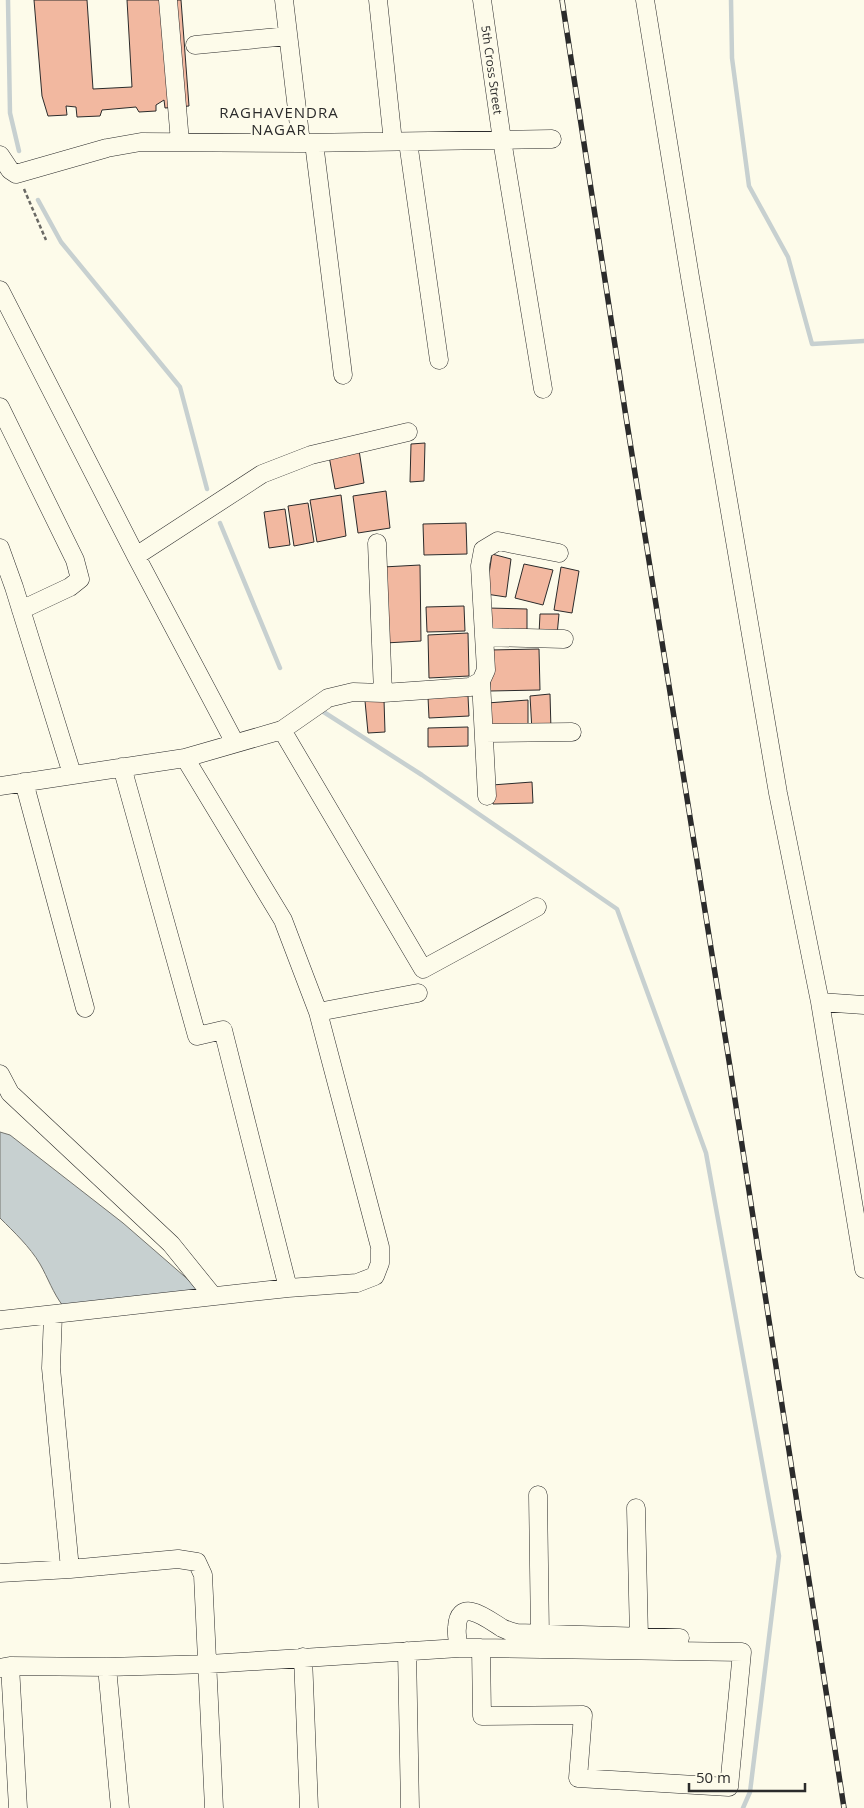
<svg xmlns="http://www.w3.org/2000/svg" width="864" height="1808" viewBox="0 0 864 1808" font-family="'Open Sans',sans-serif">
  <rect width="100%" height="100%" fill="#fdfbea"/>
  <path fill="#c7d0d0" stroke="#74746e" d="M 0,1132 L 10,1135 L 123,1223 L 199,1289 L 172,1294 L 63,1306 C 53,1293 48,1278 40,1264 C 30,1247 14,1232 0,1218 Z"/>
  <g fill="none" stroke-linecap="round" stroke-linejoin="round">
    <path stroke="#c7d0d0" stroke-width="4.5" d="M 8,0 L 10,113 L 19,151
      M 731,0 L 732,58 L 749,186 L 788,257 L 812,344 L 864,341
      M 38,200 L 61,242 L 180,387 L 207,489
      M 220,523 L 280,668
      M 319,709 L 422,775 L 617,909 L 706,1153 L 779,1556 L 750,1792 L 743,1808"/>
  </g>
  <path fill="#f2b8a0" stroke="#2b2b2b" d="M 34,0 L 87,0 L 93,89 L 132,87 L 127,0 L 181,0 L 189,106 L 165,108 L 164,100 L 156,105 L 156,111 L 139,112 L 136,107 L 102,110 L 100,116 L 77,117 L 76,107 L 66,106 L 67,115 L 48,116 L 42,96 Z
    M 425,443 L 424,481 L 410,482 L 411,444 Z
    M 359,450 L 364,483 L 335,489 L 329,456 Z
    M 386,491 L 390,528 L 358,533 L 353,496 Z
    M 341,495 L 346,536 L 317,542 L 310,500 Z
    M 308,503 L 314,542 L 294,546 L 288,506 Z
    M 285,509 L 290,545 L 269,548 L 264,512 Z
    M 466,523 L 467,554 L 424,555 L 423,524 Z
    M 492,554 L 511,559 L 506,597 L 486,594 Z
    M 524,564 L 553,570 L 543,605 L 515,598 Z
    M 420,565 L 421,641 L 385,643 L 383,567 Z
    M 561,567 L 579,571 L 572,613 L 554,610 Z
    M 464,606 L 465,631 L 427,632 L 426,607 Z
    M 488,608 L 527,609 L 527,632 L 489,631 Z
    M 540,614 L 559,614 L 557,635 L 539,634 Z
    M 468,633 L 469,676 L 429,678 L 428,635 Z
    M 539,649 L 540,690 L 490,691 L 490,650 Z
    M 550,694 L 551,730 L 532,731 L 530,696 Z
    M 468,696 L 469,716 L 429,718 L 428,697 Z
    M 384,700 L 385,732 L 368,733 L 365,701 Z
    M 528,700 L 528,724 L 487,726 L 487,703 Z
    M 468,727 L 468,746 L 428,747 L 428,728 Z
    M 532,782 L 533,803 L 493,804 L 492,785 Z"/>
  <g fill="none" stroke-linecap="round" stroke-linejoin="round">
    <defs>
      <path id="minor" d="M 168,0 L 180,142
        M 284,0 L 301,143
        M 378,0 L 393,142
        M 482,0 L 502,140 L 543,389
        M 645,0 L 690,277 L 778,793 L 820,1002 L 864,1269
        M 195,45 L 288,36
        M 408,142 L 439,360
        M 314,143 L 343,375
        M 0,155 L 10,170 L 16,174 L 107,148 L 141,142 L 301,143 L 552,139
        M 0,290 L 136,556 L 235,743
        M 0,407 L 75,560 L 80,579 L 70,587 L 21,610
        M 377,543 L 383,693
        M 0,548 L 14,587 L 72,774
        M 136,556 L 262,474 L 311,455 L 408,432
        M 484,637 L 564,639
        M 481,681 L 487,796
        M 282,730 L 423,969 L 537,907
        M 484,733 L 572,732
        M 122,767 L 197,1036 L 223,1030 L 288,1288
        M 24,782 L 85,1008
        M 0,786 L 185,758 L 282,730 L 328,698 L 353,692 L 383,693 L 470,687 L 481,681 L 486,670 L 480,566 L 483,550 L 498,541 L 559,553
        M 820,1002 L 864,1005
        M 318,1012 L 418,993
        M 0,1074 L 10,1093 L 171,1244 L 213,1296
        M 53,1315 L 51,1368 L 70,1569
        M 0,1320 L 288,1288 L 357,1283 L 375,1276 L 380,1263 L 380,1247 L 318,1012 L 283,920 L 185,758
        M 538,1495 L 540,1635
        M 636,1508 L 639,1637
        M 0,1573 L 70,1569 L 178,1559 L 197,1562 L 203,1575 L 214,1808
        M 459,1648 C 458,1641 456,1634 457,1628 C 458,1595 489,1620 502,1628 C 506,1630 512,1632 517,1633 L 680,1638
        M 407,1651 L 410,1808
        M 303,1657 L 309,1808
        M 10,1666 L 18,1808
        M 107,1667 L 120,1808
        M 0,1668 L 10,1666 L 107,1667 L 209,1664 L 459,1648 L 481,1648 L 742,1652 L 729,1787 L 578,1778 L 583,1715 L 482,1716 L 481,1648"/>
    </defs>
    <use href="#minor" stroke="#2b2b2b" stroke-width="19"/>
    <path stroke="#6a6964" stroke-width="2.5" stroke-dasharray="4 2.5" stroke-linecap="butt" d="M 24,189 L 46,240"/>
    <use href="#minor" stroke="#fdfbea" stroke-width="18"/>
    <defs>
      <path id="rail" d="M 562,0 L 626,417 L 730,1067 L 844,1808"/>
    </defs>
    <use href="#rail" stroke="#2b2b2b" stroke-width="5.5"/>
    <use href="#rail" stroke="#fdfbea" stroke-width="4" stroke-dasharray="11" stroke-linecap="butt"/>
  </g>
  <g text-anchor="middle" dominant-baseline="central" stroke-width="4" stroke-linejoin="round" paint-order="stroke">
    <g font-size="12" fill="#2b2b2b" stroke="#fdfbea">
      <text transform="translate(492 70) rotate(82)">5th Cross Street</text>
    </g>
    <g font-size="15" letter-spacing="1" fill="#2b2b2b" stroke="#fdfbea">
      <text x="279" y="112">RAGHAVENDRA<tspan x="279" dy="17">NAGAR</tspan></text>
    </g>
  </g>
  <path d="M689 1783v8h116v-8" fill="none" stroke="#2b2b2b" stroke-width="2.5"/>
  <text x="696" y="1783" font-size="15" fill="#2b2b2b" stroke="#fdfbea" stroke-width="4" paint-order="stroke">50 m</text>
</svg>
